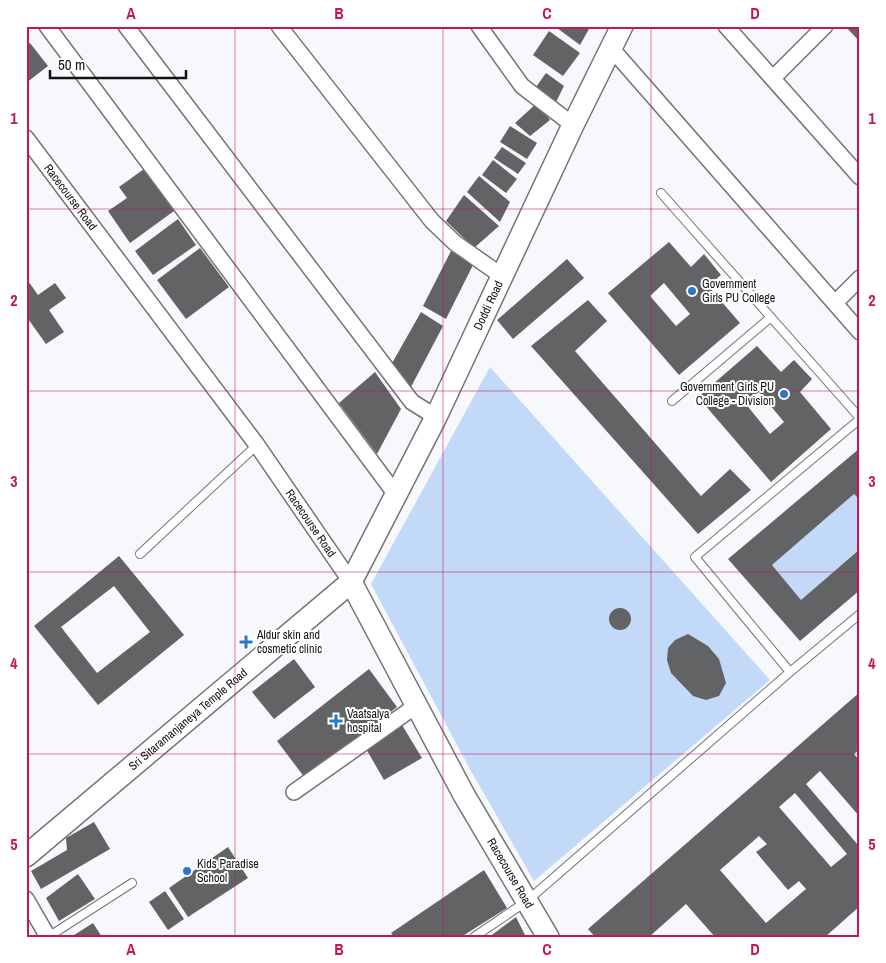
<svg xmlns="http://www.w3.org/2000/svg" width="886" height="963" viewBox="0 0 886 963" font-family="'Archivo Narrow',sans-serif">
  <rect width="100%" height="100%" fill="#f6f8fb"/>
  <path fill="#c2daf8" d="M 490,367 L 770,680 L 534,881 L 471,771 L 371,584 Z
    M 854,494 L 860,500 L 860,549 L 801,600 L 772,565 Z"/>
  <path fill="#616365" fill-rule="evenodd" d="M 558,26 L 585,26 L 589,29 L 580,45 L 557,28 Z
    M 849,26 L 860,26 L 860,42 L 847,28 Z
    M 549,31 L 580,53 L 563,76 L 533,55 Z
    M 30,43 L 48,66 L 26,83 L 26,45 Z
    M 546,73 L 564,86 L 556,102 L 536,87 Z
    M 537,103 L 550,120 L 530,136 L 515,123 Z
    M 510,126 L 537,143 L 527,159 L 500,142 Z
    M 502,147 L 526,163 L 518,174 L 494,158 Z
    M 493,160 L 517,179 L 506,193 L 482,175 Z
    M 144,169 L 174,211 L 130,243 L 108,211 L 127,198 L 119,187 Z
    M 479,176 L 510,202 L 500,222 L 467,192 Z
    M 464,195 L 499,226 L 474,248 L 446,221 Z
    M 178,219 L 196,245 L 153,275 L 135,251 Z
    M 669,242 L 691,267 L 704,254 L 721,275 L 708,286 L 740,323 L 679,375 L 608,293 ZM 664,283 L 690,314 L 676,326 L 650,296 Z
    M 200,248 L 229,287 L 186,319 L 157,280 Z
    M 451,251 L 473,265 L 446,319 L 423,306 Z
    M 567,259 L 584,278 L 513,339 L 497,320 Z
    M 26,278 L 38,295 L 55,283 L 66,298 L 49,310 L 64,332 L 46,344 L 26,316 Z
    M 588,300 L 607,321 L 575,351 L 701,496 L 730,469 L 751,490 L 698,534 L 531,346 Z
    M 421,312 L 443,326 L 411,387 L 391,365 Z
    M 757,346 L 781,372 L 794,360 L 812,379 L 800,392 L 831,429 L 771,482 L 698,397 ZM 759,392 L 784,422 L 770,434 L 745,403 Z
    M 375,372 L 401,409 L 377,454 L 339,403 Z
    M 860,448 L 860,500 L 854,494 L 772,565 L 801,600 L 860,549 L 860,590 L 800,641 L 728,559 Z
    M 119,556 L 184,635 L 98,705 L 34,626 ZM 114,586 L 150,632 L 97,673 L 61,627 Z
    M609 619a11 11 0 1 1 22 0a11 11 0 1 1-22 0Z
    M 688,634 L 708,646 L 719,659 L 726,683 L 719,696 L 706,700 L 693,696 L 671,673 L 667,660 L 668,648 L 675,640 Z
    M 294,659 L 315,687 L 274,719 L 252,692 Z
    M 369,669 L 397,707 L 305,778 L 277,741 Z
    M 860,692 L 860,749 L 854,754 L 860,761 L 860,817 L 820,771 L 806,784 L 858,845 L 860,844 L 860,906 L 825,937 L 715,937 L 686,904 L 649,937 L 595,937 L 588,929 ZM 795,793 L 847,854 L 831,867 L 779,807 ZM 759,836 L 767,844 L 756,852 L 788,890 L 799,881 L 806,889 L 766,923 L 720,870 Z
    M 402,725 L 422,758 L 384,780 L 365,747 Z
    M 94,822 L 110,849 L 41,889 L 31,871 L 67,850 L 66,838 Z
    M 228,847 L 248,878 L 188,917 L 169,888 Z
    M 484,870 L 507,908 L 461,937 L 394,937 L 391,933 Z
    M 78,874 L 95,899 L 59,921 L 46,898 Z
    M 165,891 L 184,919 L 168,930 L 149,902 Z
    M 516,917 L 526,937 L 489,937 Z
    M 93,923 L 102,937 L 71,937 Z"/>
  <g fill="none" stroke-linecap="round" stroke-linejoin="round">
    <defs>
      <path id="lane" d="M 661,193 L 860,418
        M 672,401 L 771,317
        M 140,554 L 257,445
        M 790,672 L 860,614
        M 48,937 L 132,883
        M 474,937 L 527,901 L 790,672 L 695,557 L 860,419"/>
      <g id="street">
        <path d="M 47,26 L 397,496"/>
        <path d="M 126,26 L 412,402 L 436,417"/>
        <path d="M 279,26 L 432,221 L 455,243 L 502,276"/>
        <path d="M 479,26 L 522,86 L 573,125"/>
        <path d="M 726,26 L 860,177"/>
        <path d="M 611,48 L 860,332"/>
        <path d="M 773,78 L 825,26"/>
        <path id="s1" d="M 26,138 L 257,445 L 351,582"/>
        <path d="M 835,303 L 860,278"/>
        <path d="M 294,792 L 417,705"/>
        <path d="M 26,899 L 48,937"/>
      </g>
      <g id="secondary">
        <path id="s2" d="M 351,582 L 464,795 L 548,937"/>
        <path id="s3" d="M 26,856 L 351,582 L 436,417 L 573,125 L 622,26"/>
      </g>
    </defs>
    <use href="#lane" stroke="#727477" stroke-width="10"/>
    <use href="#street" stroke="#727477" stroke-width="18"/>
    <use href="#secondary" stroke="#727477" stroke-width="24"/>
    <use href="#lane" stroke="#fff" stroke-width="8"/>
    <use href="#street" stroke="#fff" stroke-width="15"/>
    <use href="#secondary" stroke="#fff" stroke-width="21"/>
  </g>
  <path fill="none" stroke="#c2185b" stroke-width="1" stroke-opacity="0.55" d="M 235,26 L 235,937M 443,26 L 443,937M 651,26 L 651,937M 26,209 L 860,209M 26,391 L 860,391M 26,572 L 860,572M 26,754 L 860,754"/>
  <g fill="#2d76c7" stroke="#fff" stroke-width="2">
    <circle cx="692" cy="291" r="5"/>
    <circle cx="784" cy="394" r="5"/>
    <path d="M243.5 634.5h5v5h5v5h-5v5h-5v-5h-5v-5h5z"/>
    <path d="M333.5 713.5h5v5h5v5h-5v5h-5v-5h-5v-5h5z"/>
    <circle cx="187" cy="871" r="5"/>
  </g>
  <g text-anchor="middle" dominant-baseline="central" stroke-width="4" stroke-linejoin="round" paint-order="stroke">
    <g font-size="12" fill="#121314" stroke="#fff">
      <text stroke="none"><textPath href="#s1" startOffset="74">Racecourse Road</textPath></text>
      <text stroke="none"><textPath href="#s3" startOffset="734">Doddi Road</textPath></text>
      <text stroke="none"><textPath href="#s1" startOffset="479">Racecourse Road</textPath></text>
      <text stroke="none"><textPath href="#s3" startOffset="212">Sri Sitaramanjaneya Temple Road</textPath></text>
      <text stroke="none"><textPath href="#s2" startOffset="332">Racecourse Road</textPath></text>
    </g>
    <g font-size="12" fill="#121314" stroke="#fff" text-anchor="start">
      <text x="702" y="284">Government<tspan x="702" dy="14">Girls PU College</tspan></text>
      <text x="774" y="387" text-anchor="end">Government Girls PU<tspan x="774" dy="14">College - Division</tspan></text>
      <text x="257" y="635">Aldur skin and<tspan x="257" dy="14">cosmetic clinic</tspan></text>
      <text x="347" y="714">Vaatsalya<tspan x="347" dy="14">hospital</tspan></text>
      <text x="197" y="864">Kids Paradise<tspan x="197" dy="14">School</tspan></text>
    </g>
  </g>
  <rect width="886" height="963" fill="none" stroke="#ffffff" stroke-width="55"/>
  <path d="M50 70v8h136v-8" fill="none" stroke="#121314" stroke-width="2.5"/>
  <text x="58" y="70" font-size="15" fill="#121314" stroke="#ffffff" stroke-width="4" paint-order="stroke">50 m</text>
  <rect x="28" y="28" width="830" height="908" fill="none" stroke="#c2185b" stroke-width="2"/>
  <g font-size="16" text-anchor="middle" font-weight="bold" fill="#c2185b">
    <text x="131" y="19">A</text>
    <text x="339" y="19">B</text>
    <text x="547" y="19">C</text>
    <text x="755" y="19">D</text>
    <text x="14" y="124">1</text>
    <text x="872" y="124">1</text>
    <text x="14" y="306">2</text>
    <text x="872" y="306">2</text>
    <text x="14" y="487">3</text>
    <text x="872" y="487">3</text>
    <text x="14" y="669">4</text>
    <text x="872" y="669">4</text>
    <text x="14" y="850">5</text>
    <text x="872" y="850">5</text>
    <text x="131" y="955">A</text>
    <text x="339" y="955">B</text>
    <text x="547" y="955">C</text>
    <text x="755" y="955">D</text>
  </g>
</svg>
